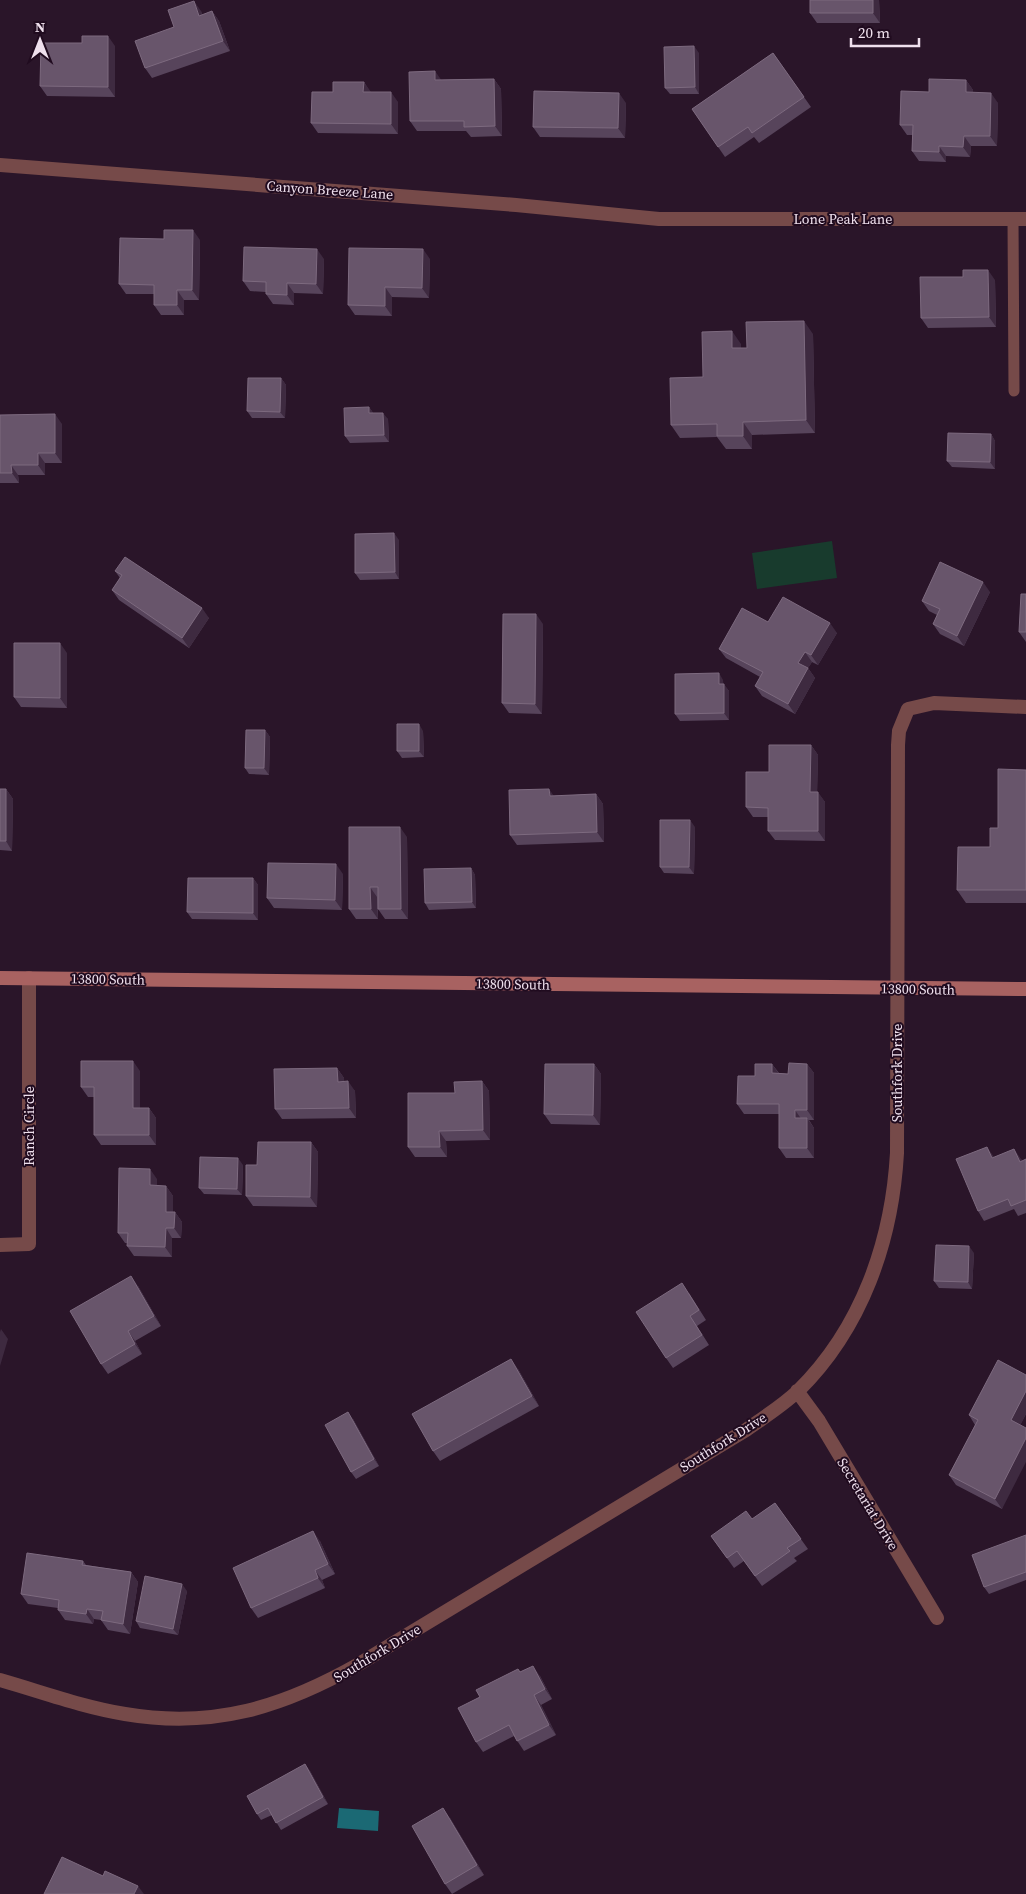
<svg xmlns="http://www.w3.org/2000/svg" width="1026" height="1894" viewBox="0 0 1026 1894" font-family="'Source Serif 4',serif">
  <rect width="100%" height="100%" fill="#2a1529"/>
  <path fill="#183b2d" d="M 832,541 L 837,578 L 757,589 L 752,553 Z"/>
  <path fill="#1b6974" d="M 339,1808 L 379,1811 L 378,1831 L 337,1828 Z"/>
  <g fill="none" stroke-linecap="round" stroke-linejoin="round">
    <path stroke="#764a49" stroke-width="11" d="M 1013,219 L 1014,391"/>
    <path stroke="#764a49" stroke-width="14" d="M 0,165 L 516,205 L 659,219 L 1026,219
      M 0,1245 L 29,1244 L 29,978
      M 797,1391 L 819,1421 L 937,1618
      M 0,1680 C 42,1692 82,1707 125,1714 C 214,1729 283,1707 359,1664 L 746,1430 C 763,1418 782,1406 798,1391 C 862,1328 892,1241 897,1153 L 898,745 L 899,731 L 908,709 L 934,703 L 1026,707"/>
    <path stroke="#a86261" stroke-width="14" d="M 0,978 L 1026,989"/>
  </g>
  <path fill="#57445b" d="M 879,0 L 880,23 L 817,23 L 810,13 Z
    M 201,11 L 202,15 L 212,11 L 219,21 L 230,51 L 152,78 L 145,68 L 174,27 Z
    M 82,43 L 115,46 L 115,97 L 47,96 L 40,86 Z
    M 699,53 L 699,94 L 670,94 L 665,88 Z
    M 773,53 L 811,107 L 759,143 L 754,137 L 725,157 L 692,109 Z
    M 494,79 L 501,89 L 502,136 L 471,137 L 466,131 L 417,131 L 410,121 L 441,80 Z
    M 966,80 L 973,90 L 973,92 L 998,103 L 997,146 L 971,146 L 970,157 L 946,156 L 946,162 L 919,161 L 912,151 L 913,135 L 907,135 L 900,125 L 929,92 Z
    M 364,82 L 370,92 L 398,102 L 398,134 L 318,133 L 311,123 L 333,92 Z
    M 626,103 L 625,138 L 540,137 L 533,127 Z
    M 200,240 L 199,300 L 184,300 L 184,315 L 161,315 L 154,305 L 154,294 L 126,294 L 119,284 Z
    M 324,259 L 323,294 L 294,293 L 294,305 L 273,304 L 266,294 L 266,292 L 250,291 L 243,281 Z
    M 430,259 L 429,298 L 392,297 L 392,316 L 355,315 L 348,305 Z
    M 995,280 L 996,327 L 928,328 L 921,318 Z
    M 813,334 L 815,433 L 752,435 L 752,449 L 726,449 L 717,437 L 680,438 L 671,425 L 703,377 L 741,344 L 741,348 L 747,348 Z
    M 281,378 L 286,385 L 285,418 L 252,418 L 247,411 Z
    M 369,407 L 373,413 L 388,419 L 389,442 L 350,443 L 345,436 Z
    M 0,415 L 62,424 L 62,463 L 45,463 L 45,475 L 18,475 L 19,483 L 0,483 Z
    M 991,434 L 995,441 L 995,469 L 952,467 L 947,461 Z
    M 399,540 L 399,579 L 360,580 L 355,573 Z
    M 115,571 L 209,618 L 189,648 L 119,600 L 112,590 L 120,578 Z
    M 990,592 L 964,646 L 940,634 L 933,624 L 937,615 L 929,611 L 922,601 Z
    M 1026,594 L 1026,642 L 1019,632 Z
    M 768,622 L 837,633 L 818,665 L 812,662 L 808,668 L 815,678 L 795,714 L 762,696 L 755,686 L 760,677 L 726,658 L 719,649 Z
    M 543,624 L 542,714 L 509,713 L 502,703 Z
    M 67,653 L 67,708 L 21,707 L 14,697 Z
    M 723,680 L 723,684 L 729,691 L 729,720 L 680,721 L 675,714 Z
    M 265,730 L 270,737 L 269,775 L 249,774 L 245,768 Z
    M 423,731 L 424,757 L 402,758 L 397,751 Z
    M 811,745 L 818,755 L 817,792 L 825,802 L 825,841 L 775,840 L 768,831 L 768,817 L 753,817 L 746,807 L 769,772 Z
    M 1026,770 L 1026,903 L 966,903 L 957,890 L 990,847 L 998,828 Z
    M 0,789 L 6,789 L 13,799 L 12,851 L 0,850 Z
    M 596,794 L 603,804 L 604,842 L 517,845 L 510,835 L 554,796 Z
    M 695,827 L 694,874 L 664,873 L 660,867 Z
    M 407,837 L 408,919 L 385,919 L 378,909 L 378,897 L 378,919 L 356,919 L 349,909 Z
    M 471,868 L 475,875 L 476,908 L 429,910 L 425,903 Z
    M 343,874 L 342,910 L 274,908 L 267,898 Z
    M 253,878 L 258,885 L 258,920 L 192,919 L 187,912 Z
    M 594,1064 L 601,1074 L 600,1125 L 551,1124 L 544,1114 Z
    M 772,1064 L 779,1073 L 788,1074 L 807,1064 L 814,1073 L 814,1120 L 809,1120 L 814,1128 L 814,1158 L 786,1158 L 779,1148 L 779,1114 L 744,1114 L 737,1104 L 755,1076 Z
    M 337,1068 L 344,1078 L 344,1081 L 355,1091 L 356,1118 L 282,1119 L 275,1109 Z
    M 140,1071 L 140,1108 L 149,1108 L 156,1118 L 156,1145 L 101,1145 L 94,1135 L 94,1097 L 88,1097 L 81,1087 Z
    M 482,1081 L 489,1091 L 490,1140 L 446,1141 L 447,1157 L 415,1157 L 408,1147 L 455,1093 Z
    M 311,1142 L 318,1152 L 317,1207 L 253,1206 L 246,1196 L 257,1165 Z
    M 995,1157 L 1021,1159 L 1022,1161 L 1026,1159 L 1026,1213 L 1018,1216 L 1014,1209 L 984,1221 L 978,1211 Z
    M 243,1165 L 242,1195 L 204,1194 L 199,1188 Z
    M 157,1179 L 157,1186 L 166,1186 L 173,1196 L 173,1212 L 175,1212 L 182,1222 L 181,1238 L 172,1238 L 172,1257 L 134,1256 L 127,1246 L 128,1243 L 125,1243 L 118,1233 Z
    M 974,1253 L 972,1289 L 939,1288 L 934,1281 Z
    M 138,1286 L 161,1326 L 135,1341 L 142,1354 L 108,1374 L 101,1364 Z
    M 689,1293 L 706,1320 L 697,1326 L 709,1345 L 673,1368 L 666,1358 Z
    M 518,1369 L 539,1406 L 440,1461 L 433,1451 Z
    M 1026,1375 L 1026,1414 L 1020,1425 L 1002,1509 L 956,1485 L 949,1475 L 975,1425 L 969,1415 Z
    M 353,1419 L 379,1466 L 356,1479 L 351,1472 Z
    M 775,1503 L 808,1549 L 794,1558 L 797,1561 L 762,1586 L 744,1561 L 734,1568 L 711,1536 L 752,1519 Z
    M 1026,1535 L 1026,1580 L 989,1594 L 984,1587 Z
    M 320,1541 L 335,1574 L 322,1580 L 325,1588 L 258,1618 L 251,1608 Z
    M 83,1561 L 86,1565 L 131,1572 L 138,1582 L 130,1634 L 108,1630 L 101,1620 L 94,1619 L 93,1624 L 65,1620 L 58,1610 L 58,1608 L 28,1604 L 21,1594 Z
    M 187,1591 L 178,1635 L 140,1628 L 136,1621 Z
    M 521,1672 L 540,1676 L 552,1699 L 541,1705 L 556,1735 L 524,1751 L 514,1736 L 483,1752 L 476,1742 L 480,1697 Z
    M 305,1764 L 310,1771 L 328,1804 L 281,1830 L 272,1815 L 261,1820 L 257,1814 Z
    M 450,1818 L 484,1875 L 452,1894 L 445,1884 Z"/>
  <path fill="#3e2a40" d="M 873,0 L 879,0 L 880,23 L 873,13 Z
    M 194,1 L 201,11 L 206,26 L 199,16 Z
    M 212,11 L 219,21 L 230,51 L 223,41 Z
    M 108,36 L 115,46 L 115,97 L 108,87 Z
    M 694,46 L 699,53 L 699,94 L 695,87 Z
    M 435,71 L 442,81 L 435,80 Z
    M 494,79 L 501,89 L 502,136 L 495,126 Z
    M 966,80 L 973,90 L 973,102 L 966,92 Z
    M 364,82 L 371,92 L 363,92 Z
    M 391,92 L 398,102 L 398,134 L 391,124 Z
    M 619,93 L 626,103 L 625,138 L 618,128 Z
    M 991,93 L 998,103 L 997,146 L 990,136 Z
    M 964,136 L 971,146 L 970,157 L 963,147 Z
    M 939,146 L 946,156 L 946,162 L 939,152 Z
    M 193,230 L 200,240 L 199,300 L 192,290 Z
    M 317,249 L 324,259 L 323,294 L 316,284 Z
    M 423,249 L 430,259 L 429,298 L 422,288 Z
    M 988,270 L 995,280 L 996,327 L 989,317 Z
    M 287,283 L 294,293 L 294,305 L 287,295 Z
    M 385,287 L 392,297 L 392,316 L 385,306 Z
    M 177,290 L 184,300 L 184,315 L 177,305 Z
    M 804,321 L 813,334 L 815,433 L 806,420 Z
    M 732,331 L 741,344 L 741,361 L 732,348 Z
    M 281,378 L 286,385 L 285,418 L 280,412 Z
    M 369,407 L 374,414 L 369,413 Z
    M 383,413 L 388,419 L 389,442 L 384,435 Z
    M 55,414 L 62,424 L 62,463 L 55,453 Z
    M 743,422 L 752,435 L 752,449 L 743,436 Z
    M 991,434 L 995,441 L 995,469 L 990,462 Z
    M 38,453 L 45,463 L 45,475 L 38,465 Z
    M 11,465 L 18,475 L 19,483 L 12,473 Z
    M 394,533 L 399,540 L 399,579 L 395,572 Z
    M 983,582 L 990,592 L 964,646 L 957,636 Z
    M 202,608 L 209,618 L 189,648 L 182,638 Z
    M 536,614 L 543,624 L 542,714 L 535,704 Z
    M 830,623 L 837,633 L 818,665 L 811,655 Z
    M 60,643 L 67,653 L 67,708 L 60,698 Z
    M 805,652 L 812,662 L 805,673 L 798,663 Z
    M 808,668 L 815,678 L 795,714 L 788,704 Z
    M 719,673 L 723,680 L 724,691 L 719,684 Z
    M 724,684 L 729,691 L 729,720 L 724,713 Z
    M 419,724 L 423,731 L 424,757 L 419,751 Z
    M 265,730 L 270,737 L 269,775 L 264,768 Z
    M 811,745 L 818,755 L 817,802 L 810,792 Z
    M 6,789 L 13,799 L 12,851 L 6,841 Z
    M 549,789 L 556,799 L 550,796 Z
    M 818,792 L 825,802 L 825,841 L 818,831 Z
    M 596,794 L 603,804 L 604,842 L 597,832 Z
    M 690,820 L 695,827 L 694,874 L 689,867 Z
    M 400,827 L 407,837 L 408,919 L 401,909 Z
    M 336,864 L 343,874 L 342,910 L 335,900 Z
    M 471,868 L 475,875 L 476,908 L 472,902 Z
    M 253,878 L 258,885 L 258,920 L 253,913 Z
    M 370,887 L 377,897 L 378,919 L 371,909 Z
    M 133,1061 L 140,1071 L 140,1118 L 133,1108 Z
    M 594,1064 L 601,1074 L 600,1125 L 593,1115 Z
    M 772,1064 L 779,1074 L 772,1073 Z
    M 807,1064 L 814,1073 L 814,1120 L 807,1110 Z
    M 337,1068 L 344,1078 L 345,1092 L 338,1082 Z
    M 348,1081 L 355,1091 L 356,1118 L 349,1108 Z
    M 482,1081 L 489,1091 L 490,1140 L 483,1130 Z
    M 149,1108 L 156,1118 L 156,1145 L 149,1135 Z
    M 795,1110 L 802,1120 L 795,1118 Z
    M 807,1118 L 814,1128 L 814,1158 L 807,1148 Z
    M 439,1131 L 446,1141 L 447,1157 L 440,1147 Z
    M 311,1142 L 318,1152 L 317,1207 L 310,1197 Z
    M 987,1147 L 994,1157 L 999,1168 L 992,1158 Z
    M 1014,1149 L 1021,1159 L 1026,1171 L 1020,1162 Z
    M 238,1158 L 243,1165 L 242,1195 L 237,1189 Z
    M 150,1169 L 157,1179 L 157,1195 L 150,1185 Z
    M 166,1186 L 173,1196 L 173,1222 L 166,1212 Z
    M 175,1212 L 182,1222 L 181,1238 L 174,1228 Z
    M 166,1228 L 172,1238 L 172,1257 L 165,1247 Z
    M 969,1246 L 974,1253 L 972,1289 L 968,1282 Z
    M 131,1276 L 138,1286 L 161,1326 L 154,1316 Z
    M 1,1329 L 8,1339 L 0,1366 L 0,1332 Z
    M 128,1331 L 135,1341 L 142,1354 L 135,1344 Z
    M 511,1359 L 518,1369 L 539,1406 L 532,1396 Z
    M 1026,1391 L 1026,1414 L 1018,1430 L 1011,1420 Z
    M 348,1412 L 353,1419 L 379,1466 L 374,1459 Z
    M 1026,1438 L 1026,1462 L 1002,1509 L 995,1499 Z
    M 313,1531 L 320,1541 L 335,1574 L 328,1564 Z
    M 315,1570 L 322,1580 L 325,1588 L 318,1578 Z
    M 131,1572 L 138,1582 L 130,1634 L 123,1624 Z
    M 182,1584 L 187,1591 L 178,1635 L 173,1629 Z
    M 87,1609 L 94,1619 L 93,1624 L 86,1614 Z
    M 533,1666 L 540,1676 L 552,1699 L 545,1689 Z
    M 534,1695 L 541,1705 L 556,1735 L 549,1725 Z
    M 305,1764 L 310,1771 L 328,1804 L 323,1797 Z
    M 443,1808 L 450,1818 L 484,1875 L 477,1865 Z
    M 138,1886 L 144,1894 L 134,1894 Z"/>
  <path fill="#68556b" stroke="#7d6a7f" d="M 810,0 L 873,0 L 873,13 L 810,13 Z
    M 194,1 L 199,16 L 212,11 L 223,41 L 145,68 L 135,41 L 174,27 L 168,10 Z
    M 82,36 L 108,36 L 108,87 L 40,86 L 41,43 L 82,43 Z
    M 694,46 L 695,87 L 665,88 L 664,47 Z
    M 773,53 L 804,97 L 752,133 L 748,127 L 718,147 L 692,109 Z
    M 435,71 L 435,80 L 494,79 L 495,126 L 464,127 L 464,121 L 410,121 L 409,72 Z
    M 929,79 L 966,80 L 966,92 L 991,93 L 990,136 L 964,136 L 963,147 L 939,146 L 939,152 L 912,151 L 913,125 L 900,125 L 901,91 L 929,92 Z
    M 333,82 L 364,82 L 363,92 L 391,92 L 391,124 L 311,123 L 312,92 L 333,92 Z
    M 534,91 L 619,93 L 618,128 L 533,127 Z
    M 164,230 L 193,230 L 192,290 L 177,290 L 177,305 L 154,305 L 154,285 L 119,284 L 120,238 L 164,239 Z
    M 244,247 L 317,249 L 316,284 L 287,283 L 287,295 L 266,294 L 266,282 L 243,281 Z
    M 349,248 L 423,249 L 422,288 L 385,287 L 385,306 L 348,305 Z
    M 963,270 L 988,270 L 989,317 L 921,318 L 920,277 L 963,277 Z
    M 804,321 L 806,420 L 743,422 L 743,436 L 717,436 L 717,424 L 671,425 L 670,378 L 703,377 L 702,332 L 732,331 L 732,348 L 747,348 L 746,322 Z
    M 248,378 L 281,378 L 280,412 L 247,411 Z
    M 369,407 L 369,413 L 383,413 L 384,435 L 345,436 L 344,408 Z
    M 55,414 L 55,453 L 38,453 L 38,465 L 11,465 L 12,473 L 0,473 L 0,415 Z
    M 948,433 L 991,434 L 990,462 L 947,461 Z
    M 394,533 L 395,572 L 355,573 L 355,534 Z
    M 125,557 L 202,608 L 182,638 L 112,590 L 122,575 L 115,571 Z
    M 940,562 L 983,582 L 957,636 L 933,624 L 940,609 L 922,601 Z
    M 1021,594 L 1026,594 L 1026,632 L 1019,632 Z
    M 783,597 L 830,623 L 811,655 L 805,652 L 798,663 L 808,668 L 788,704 L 755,686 L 763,672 L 719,649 L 742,608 L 768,622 Z
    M 503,614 L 536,614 L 535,704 L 502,703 Z
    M 14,643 L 60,643 L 60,698 L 14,697 Z
    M 719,673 L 719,684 L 724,684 L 724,713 L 675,714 L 675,674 Z
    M 397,724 L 419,724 L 419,751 L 397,751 Z
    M 246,730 L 265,730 L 264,768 L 245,768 Z
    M 769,745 L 811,745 L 810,792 L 818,792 L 818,831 L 768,831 L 768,808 L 746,807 L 746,772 L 769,772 Z
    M 998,769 L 1026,770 L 1026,890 L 957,890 L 958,847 L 990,847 L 990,828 L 998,828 Z
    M 0,789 L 6,789 L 6,841 L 0,841 Z
    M 549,789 L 550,796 L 596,794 L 597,832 L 510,835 L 509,790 Z
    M 660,820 L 690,820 L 689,867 L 660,867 Z
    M 349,827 L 400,827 L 401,909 L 378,909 L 378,887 L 370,887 L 371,909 L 349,909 Z
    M 268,863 L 336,864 L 335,900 L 267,898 Z
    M 471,868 L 472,902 L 425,903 L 424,869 Z
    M 188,878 L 253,878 L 253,913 L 187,912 Z
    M 81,1061 L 133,1061 L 133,1108 L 149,1108 L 149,1135 L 94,1135 L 94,1087 L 81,1087 Z
    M 789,1063 L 807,1064 L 807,1110 L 795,1110 L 795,1118 L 807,1118 L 807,1148 L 779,1148 L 779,1104 L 737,1104 L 738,1076 L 755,1076 L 755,1064 L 772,1064 L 772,1073 L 788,1074 Z
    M 545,1064 L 594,1064 L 593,1115 L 544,1114 Z
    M 337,1068 L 338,1082 L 348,1081 L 349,1108 L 275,1109 L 274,1069 Z
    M 482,1081 L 483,1130 L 439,1131 L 440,1147 L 408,1147 L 408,1093 L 455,1093 L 454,1082 Z
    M 258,1142 L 311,1142 L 310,1197 L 246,1196 L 246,1165 L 257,1165 Z
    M 987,1147 L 992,1158 L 1014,1149 L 1020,1162 L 1026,1159 L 1026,1200 L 1011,1206 L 1008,1199 L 978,1211 L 956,1159 Z
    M 200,1157 L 238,1158 L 237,1189 L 199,1188 Z
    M 119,1168 L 150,1169 L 150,1185 L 166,1186 L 166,1212 L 175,1212 L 174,1228 L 166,1228 L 165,1247 L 127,1246 L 128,1233 L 118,1233 Z
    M 936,1245 L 969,1246 L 968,1282 L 934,1281 Z
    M 131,1276 L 154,1316 L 128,1331 L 135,1344 L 101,1364 L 70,1311 Z
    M 682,1283 L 699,1310 L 690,1316 L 702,1335 L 666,1358 L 636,1312 Z
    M 511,1359 L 532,1396 L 433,1451 L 412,1414 Z
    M 998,1360 L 1026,1375 L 1026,1391 L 1011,1420 L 1026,1428 L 1026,1438 L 995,1499 L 949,1475 L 978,1420 L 969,1415 Z
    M 348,1412 L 374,1459 L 351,1472 L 325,1425 Z
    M 775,1503 L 801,1539 L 787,1548 L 790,1551 L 755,1576 L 737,1551 L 727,1558 L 711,1536 L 746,1511 L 752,1519 Z
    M 313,1531 L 328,1564 L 315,1570 L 318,1578 L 251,1608 L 233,1568 Z
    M 1026,1535 L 1026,1572 L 984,1587 L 972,1555 Z
    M 27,1553 L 83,1561 L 82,1565 L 131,1572 L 123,1624 L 101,1620 L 103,1611 L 87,1609 L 86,1614 L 58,1610 L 59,1600 L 21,1594 Z
    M 145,1576 L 182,1584 L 173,1629 L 136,1621 Z
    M 533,1666 L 545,1689 L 534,1695 L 549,1725 L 517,1741 L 509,1725 L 476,1742 L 458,1708 L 480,1697 L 476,1690 L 518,1669 L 520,1672 Z
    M 305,1764 L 323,1797 L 276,1823 L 268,1808 L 257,1814 L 247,1796 Z
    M 443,1808 L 477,1865 L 445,1884 L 412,1826 Z
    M 62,1857 L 103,1876 L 105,1871 L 138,1886 L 134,1894 L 44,1894 Z"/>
  <g text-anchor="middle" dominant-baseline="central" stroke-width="4" stroke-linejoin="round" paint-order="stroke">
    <g font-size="14" fill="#efe0ed" stroke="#200b1f">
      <text transform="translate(330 190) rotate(4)">Canyon Breeze Lane</text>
      <text x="843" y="219">Lone Peak Lane</text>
      <text transform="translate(108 979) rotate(1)">13800 South</text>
      <text transform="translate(513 984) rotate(1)">13800 South</text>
      <text transform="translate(918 989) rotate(1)">13800 South</text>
      <text transform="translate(897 1073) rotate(-90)">Southfork Drive</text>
      <text transform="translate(29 1126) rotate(-90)">Ranch Circle</text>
      <text transform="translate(723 1442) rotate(-32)">Southfork Drive</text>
      <text transform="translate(868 1504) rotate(59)">Secretariat Drive</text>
      <text transform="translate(377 1653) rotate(-31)">Southfork Drive</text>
    </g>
  </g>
  <g transform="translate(40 40)" stroke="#200b1f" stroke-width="4" paint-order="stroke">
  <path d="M0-4L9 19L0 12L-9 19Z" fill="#efe0ed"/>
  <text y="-8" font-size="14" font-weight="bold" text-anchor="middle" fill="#efe0ed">N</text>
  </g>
  <path d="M851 38v8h68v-8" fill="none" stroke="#efe0ed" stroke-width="2.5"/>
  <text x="858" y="38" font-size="15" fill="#efe0ed" stroke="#200b1f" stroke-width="4" paint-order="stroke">20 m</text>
</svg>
